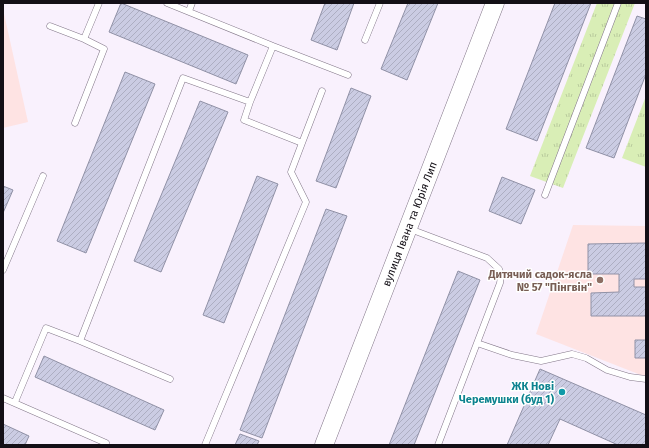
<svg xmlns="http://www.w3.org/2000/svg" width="649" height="448" viewBox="0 0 649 448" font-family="'Fira Sans',sans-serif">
  <defs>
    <pattern id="park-tufts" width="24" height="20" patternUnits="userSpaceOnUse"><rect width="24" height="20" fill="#d9eeb6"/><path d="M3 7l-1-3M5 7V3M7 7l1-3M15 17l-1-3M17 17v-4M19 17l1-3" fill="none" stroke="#b9cb9c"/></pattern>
    <pattern id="building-hatch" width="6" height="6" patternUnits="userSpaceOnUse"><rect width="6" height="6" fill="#cbcce3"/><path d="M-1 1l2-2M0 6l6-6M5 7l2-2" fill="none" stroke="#adaec2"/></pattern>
  </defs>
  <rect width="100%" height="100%" fill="#f9f1fd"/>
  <path fill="#fee3e3" d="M 3,9 L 28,122 L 3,128 Z
    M 573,225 L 646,226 L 646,377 L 536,334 Z"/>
  <path fill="url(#park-tufts)" d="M 597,3 L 635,3 L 563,188 L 530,176 Z
    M 646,96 L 646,167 L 622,158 Z"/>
  <path fill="url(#building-hatch)" stroke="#9091a6" d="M 121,3 L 248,55 L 236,84 L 109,32 Z
    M 325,3 L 354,3 L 337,50 L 311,40 Z
    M 408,3 L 438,3 L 407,80 L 381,69 Z
    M 555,3 L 591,3 L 537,141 L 506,129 Z
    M 637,16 L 646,19 L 646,74 L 614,158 L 586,148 Z
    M 125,72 L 155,84 L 86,253 L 57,241 Z
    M 351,88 L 371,96 L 336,188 L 316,181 Z
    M 200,101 L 228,112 L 161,272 L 134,261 Z
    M 257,176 L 278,184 L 224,323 L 203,315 Z
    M 502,177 L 535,190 L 521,224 L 489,211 Z
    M 3,186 L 13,190 L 3,213 Z
    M 326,209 L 347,216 L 262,438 L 240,430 Z
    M 646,243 L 646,279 L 634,279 L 634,287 L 646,287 L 646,316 L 591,316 L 591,293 L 619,292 L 619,274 L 588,274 L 588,244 Z
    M 458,271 L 480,280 L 414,445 L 389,445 Z
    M 635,340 L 646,340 L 646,358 L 635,358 Z
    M 44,356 L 164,410 L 155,430 L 35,377 Z
    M 540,369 L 646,415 L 646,445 L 618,445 L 560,419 L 548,445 L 507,445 Z
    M 3,424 L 29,436 L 25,445 L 3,445 Z
    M 240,434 L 259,441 L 257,445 L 235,445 Z"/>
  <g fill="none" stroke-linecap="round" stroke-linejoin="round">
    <defs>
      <path id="lane" d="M 189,11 L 192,3
        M 50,26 L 84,39 L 99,3
        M 365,40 L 380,3
        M 273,46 L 348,75
        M 250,102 L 244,120 L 302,143 L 322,91
        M 75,123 L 104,49 L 84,39
        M 545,195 L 618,3
        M 410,229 L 487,258 L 499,269 L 501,275 L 500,283 L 438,445
        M 3,270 L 43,176
        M 80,341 L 170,379
        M 477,343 L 512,355 L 541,361 L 572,354 L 586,358 L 607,370 L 630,377 L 646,379
        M 3,398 L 106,443
        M 15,402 L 46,328 L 80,341 L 183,78 L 250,102 L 273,46 L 167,3
        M 205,445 L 306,202 L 291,172 L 302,143"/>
      <g id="secondary">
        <path id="s1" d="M 324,445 L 495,3"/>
      </g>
    </defs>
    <use href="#lane" stroke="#837789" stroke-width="7"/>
    <use href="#secondary" stroke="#837789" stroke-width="19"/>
    <use href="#lane" stroke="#fff" stroke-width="6"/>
    <use href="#secondary" stroke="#fff" stroke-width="18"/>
  </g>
  <circle fill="#8d6e63" stroke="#fff" stroke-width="1.5" cx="600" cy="280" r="4"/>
  <circle fill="#0f9aa8" stroke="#fff" stroke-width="1.5" cx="562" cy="392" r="4"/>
  <g text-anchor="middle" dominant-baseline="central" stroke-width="3" stroke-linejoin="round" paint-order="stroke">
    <g font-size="11" fill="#130f16" stroke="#fff">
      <text stroke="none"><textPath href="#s1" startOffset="237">вулиця Івана та Юрія Лип</textPath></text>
    </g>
    <g font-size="11" font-weight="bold" fill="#785e54" stroke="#fff" text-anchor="end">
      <text x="592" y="274">Дитячий садок-ясла<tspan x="592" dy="13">№ 57 "Пінгвін"</tspan></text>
    </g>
    <g font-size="11" font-weight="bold" fill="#0d838f" stroke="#fff" text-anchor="end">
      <text x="554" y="386">ЖК Нові<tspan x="554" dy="13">Черемушки (буд 1)</tspan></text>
    </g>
  </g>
  <rect width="649" height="448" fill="none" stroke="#130f16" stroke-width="8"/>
</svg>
